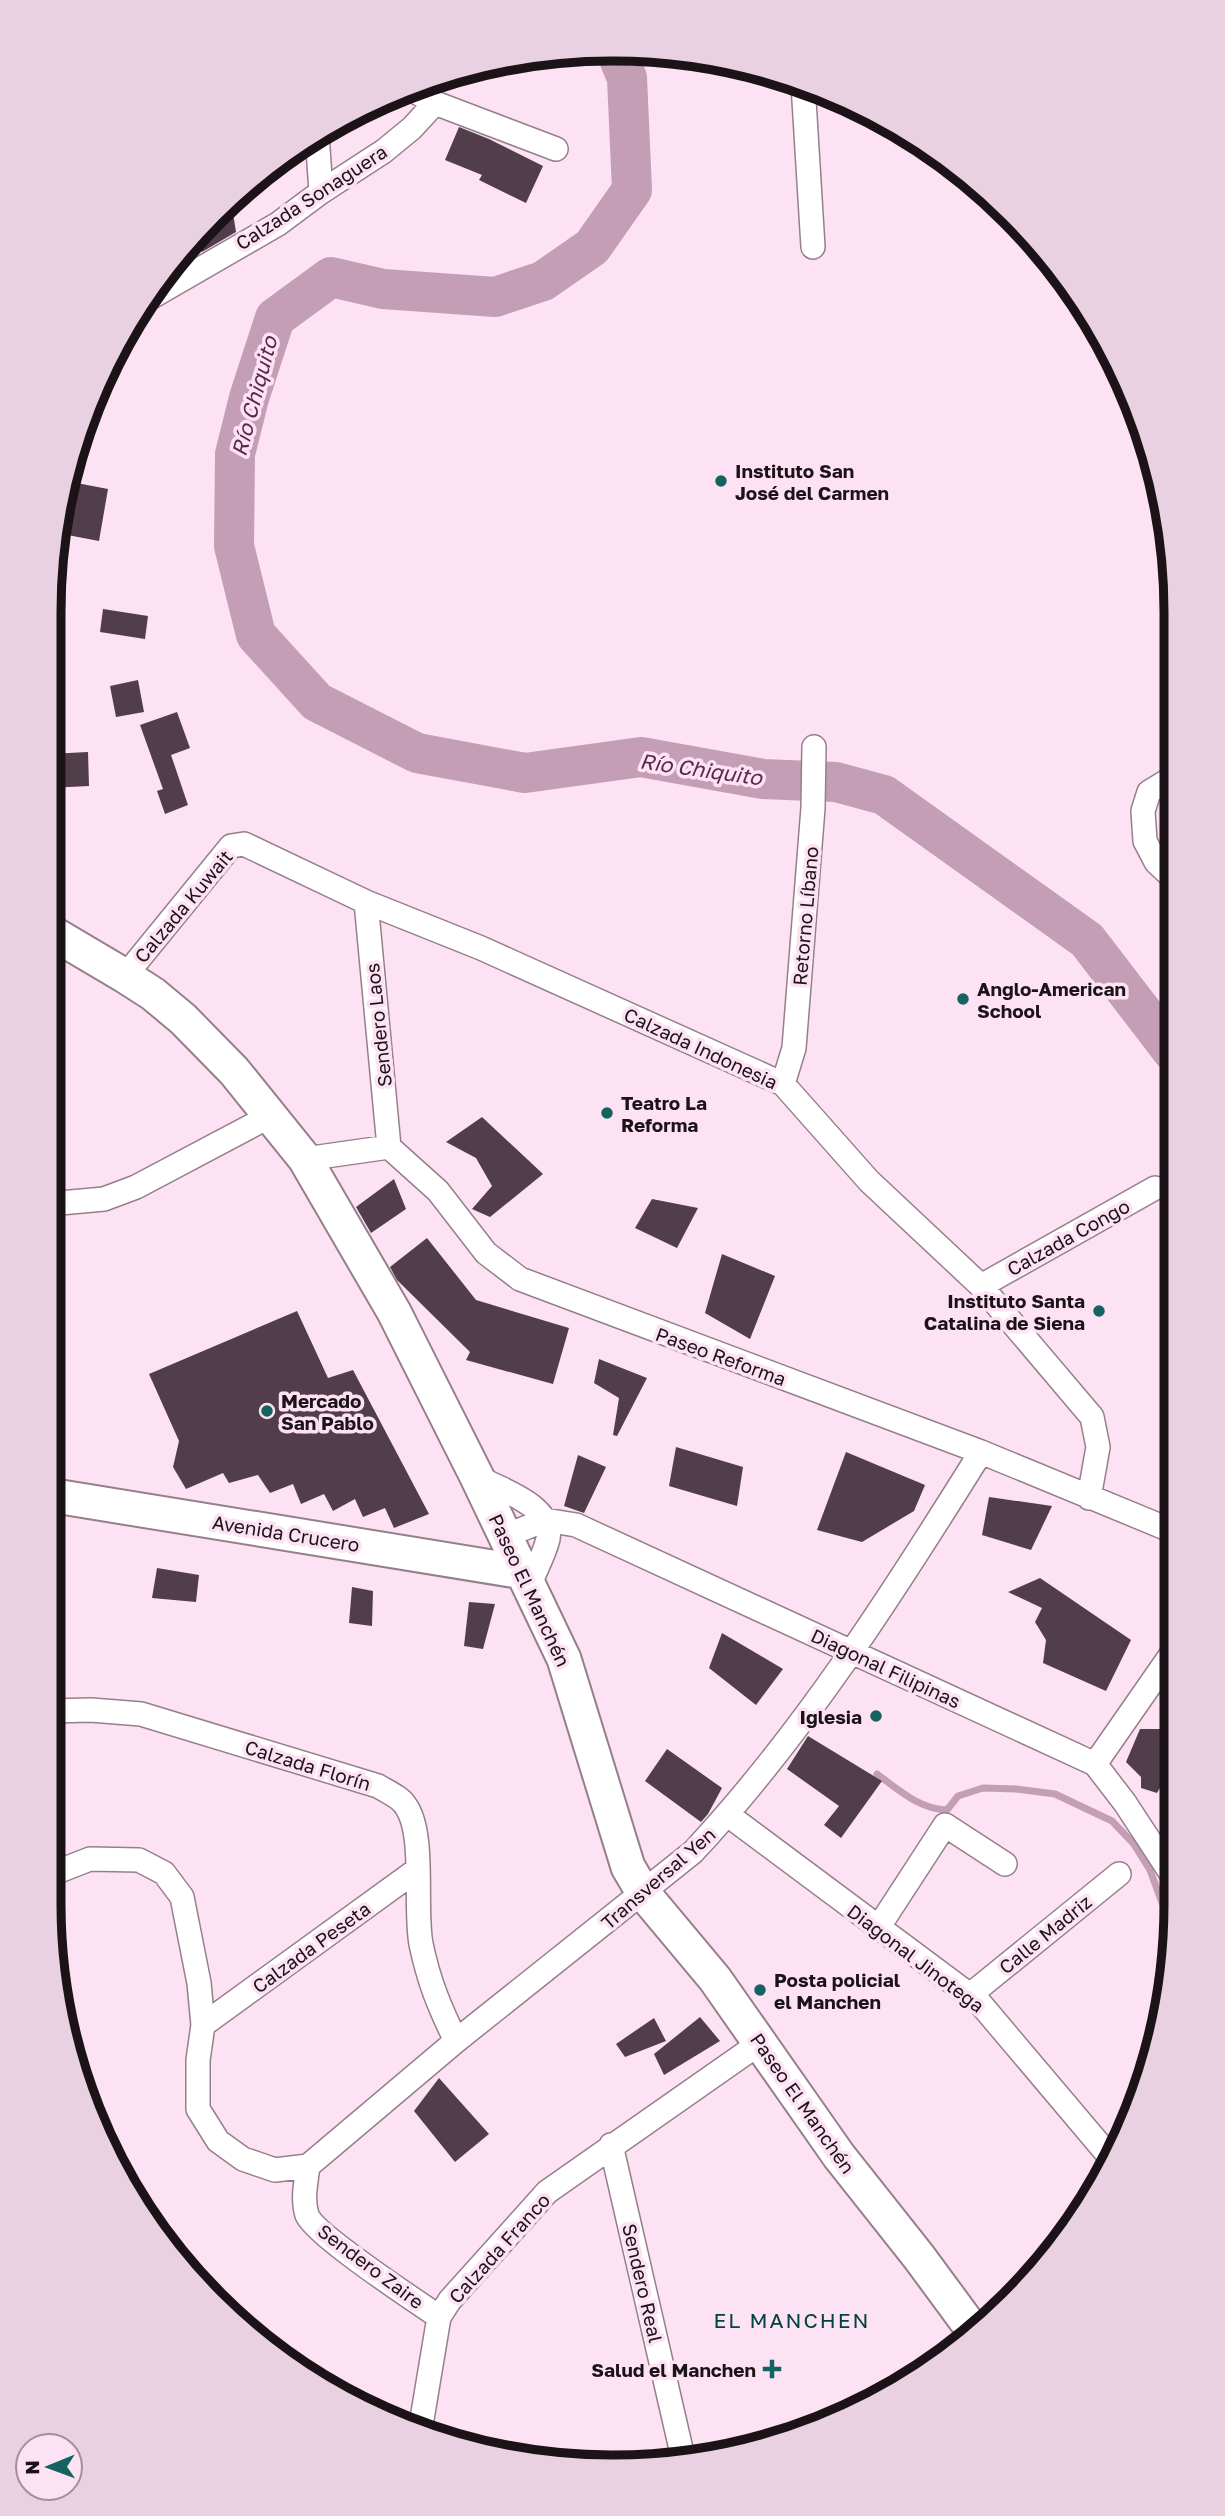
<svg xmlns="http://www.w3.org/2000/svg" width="1225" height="2516" viewBox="0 0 1225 2516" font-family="'Golos Text',sans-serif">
  <rect width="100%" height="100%" fill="#fce2f2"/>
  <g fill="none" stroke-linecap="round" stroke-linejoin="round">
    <path stroke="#c39eb5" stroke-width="7" d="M 877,1774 C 899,1790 919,1809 947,1810 L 958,1796 L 983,1788 L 1016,1789 L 1055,1794 L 1112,1821 L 1133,1843 L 1150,1870 L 1164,1908 L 1172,1940"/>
    <path stroke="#c39eb5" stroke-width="40" d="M 615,49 L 627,78 L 632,190 L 592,247 L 543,281 L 495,297 L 383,289 L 331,277 L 275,318 L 249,398 L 235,454 L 234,546 L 256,635 L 317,702 L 417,753 L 525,773 L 641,757 L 763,779 L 836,782 L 884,795 L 1087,940 L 1173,1052"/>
  </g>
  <path fill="#523e4b" d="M 459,127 L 489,139 L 543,166 L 526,203 L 479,180 L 482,175 L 445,160 Z
    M 231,200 L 236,232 L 202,252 L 195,237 L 214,214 Z
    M 66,481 L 108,489 L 99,541 L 57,533 Z
    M 103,609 L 148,616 L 145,639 L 100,632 Z
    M 138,680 L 144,712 L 116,717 L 110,686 Z
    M 177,712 L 190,748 L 171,755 L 188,805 L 165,814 L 157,791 L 163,789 L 140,725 Z
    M 88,752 L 89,786 L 49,788 L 49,754 Z
    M 482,1117 L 543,1174 L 490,1217 L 472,1209 L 492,1186 L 476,1158 L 446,1142 Z
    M 394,1179 L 406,1209 L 371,1233 L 356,1207 Z
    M 652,1199 L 698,1208 L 677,1248 L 635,1228 Z
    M 427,1238 L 476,1300 L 569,1328 L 553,1384 L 466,1360 L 470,1352 L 397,1280 L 390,1267 Z
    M 722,1254 L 775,1276 L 750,1339 L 705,1313 Z
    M 297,1311 L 328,1378 L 353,1370 L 429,1514 L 394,1528 L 385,1508 L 363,1517 L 355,1499 L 333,1511 L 324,1494 L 301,1504 L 293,1484 L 270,1493 L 258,1475 L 229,1483 L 223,1473 L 186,1489 L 173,1467 L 179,1441 L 149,1374 Z
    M 599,1359 L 647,1378 L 617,1436 L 613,1435 L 619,1398 L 594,1383 Z
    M 676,1447 L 743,1467 L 737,1506 L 669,1486 Z
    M 846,1452 L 925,1485 L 914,1511 L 862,1542 L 817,1530 Z
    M 578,1455 L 606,1467 L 584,1513 L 564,1506 Z
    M 989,1497 L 1052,1506 L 1031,1550 L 982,1535 Z
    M 157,1568 L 199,1575 L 196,1602 L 152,1598 Z
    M 1040,1578 L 1131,1640 L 1106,1691 L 1043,1663 L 1046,1640 L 1035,1622 L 1042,1608 L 1008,1592 Z
    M 352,1587 L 373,1591 L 372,1626 L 349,1623 Z
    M 469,1602 L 495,1604 L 483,1649 L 464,1646 Z
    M 722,1633 L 783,1669 L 756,1705 L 709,1668 Z
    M 1140,1729 L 1175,1729 L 1175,1762 L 1157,1793 L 1141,1788 L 1141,1777 L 1126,1762 Z
    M 808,1736 L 882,1781 L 841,1838 L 824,1825 L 839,1806 L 787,1769 Z
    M 667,1749 L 722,1788 L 708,1814 L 701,1822 L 645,1781 Z
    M 700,2017 L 720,2041 L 664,2075 L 654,2054 Z
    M 654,2018 L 666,2041 L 625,2057 L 616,2044 Z
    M 439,2078 L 489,2134 L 455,2162 L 414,2111 Z"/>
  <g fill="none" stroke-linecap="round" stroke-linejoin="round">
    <defs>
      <path id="street" d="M 803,84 L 813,247
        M 409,88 L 435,103 L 556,149
        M 317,134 L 321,192
        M 143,302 L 278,224 L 321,192 L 384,151 L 412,128 L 435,103
        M 1172,778 L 1149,792 L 1143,811 L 1145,841 L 1156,862 L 1172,877
        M 366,902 L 389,1147
        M 125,976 L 231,846 L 244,844 L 366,902 L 481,948 L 783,1084 L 869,1181 L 981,1286 L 1092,1417 L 1098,1447 L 1089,1498
        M 783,1084 L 794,1048 L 813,808 L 814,747
        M 305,1159 L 389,1147 L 438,1191 L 486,1253 L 520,1279 L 981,1452 L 1175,1532
        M 49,1204 L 104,1199 L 136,1187 L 270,1116
        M 981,1286 L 1155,1188
        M 477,1477 C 500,1489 554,1506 548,1539 C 544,1555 535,1571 529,1586
        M 505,1536 L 545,1520 L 576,1525 L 1095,1764 L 1125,1803 L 1176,1881
        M 49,1711 L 91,1710 L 141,1714 L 378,1786 C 386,1791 400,1797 405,1805 C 426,1832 414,1908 421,1944 C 429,1982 439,2006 456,2041
        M 1095,1764 L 1175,1649
        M 728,1815 L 979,2002 L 1110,2157
        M 49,1875 L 90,1859 L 139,1860 L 164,1873 L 182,1897 L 199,1983 L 203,2025 L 198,2060 L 198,2109 L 218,2141 L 243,2159 L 275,2170 L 308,2166
        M 878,1928 L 945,1825 L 1005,1864
        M 970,1995 L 1119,1874
        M 203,2025 L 418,1869
        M 611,2145 L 684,2462
        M 308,2166 L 456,2041 L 693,1852 C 804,1733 895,1590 981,1452
        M 308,2166 C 306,2183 302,2199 307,2215 C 315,2235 416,2301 439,2317
        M 420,2431 L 439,2317 L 450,2300 L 547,2192 L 760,2043"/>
      <path id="secondary" d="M 49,931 L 125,976 L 153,994 L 183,1019 L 234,1071 L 305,1159 L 394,1312 L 477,1477 L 564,1659 L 628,1867 L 644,1894 L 715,1979 L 839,2156 L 919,2257 L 975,2333
        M 49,1495 L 523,1572"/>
    </defs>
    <use href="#street" stroke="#967f8d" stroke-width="26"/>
    <use href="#secondary" stroke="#967f8d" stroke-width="37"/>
    <use href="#street" stroke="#fff" stroke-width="23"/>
    <use href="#secondary" stroke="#fff" stroke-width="33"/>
  </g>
  <g fill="#156360" stroke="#fce2f2" stroke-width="2.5">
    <circle cx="721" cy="481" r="7"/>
    <circle cx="963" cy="999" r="7"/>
    <circle cx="607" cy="1113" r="7"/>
    <circle cx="1099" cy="1311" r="7"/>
    <circle cx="267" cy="1411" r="7"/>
    <circle cx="876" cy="1716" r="7"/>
    <circle cx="760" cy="1990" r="7"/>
    <path d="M768.5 2358.5h7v7h7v7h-7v7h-7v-7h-7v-7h7z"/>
  </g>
  <g text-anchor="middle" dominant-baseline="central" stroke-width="7" stroke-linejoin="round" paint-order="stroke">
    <g font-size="19" fill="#1c1319" stroke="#fce2f2">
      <text transform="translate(311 197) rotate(-33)">Calzada Sonaguera</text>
      <text transform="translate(183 906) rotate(-50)">Calzada Kuwait</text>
      <text transform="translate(805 916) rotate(-85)">Retorno Líbano</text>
      <text transform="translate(378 1025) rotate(-96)">Sendero Laos</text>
      <text transform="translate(701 1048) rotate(25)">Calzada Indonesia</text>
      <text transform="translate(1068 1237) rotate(-29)">Calzada Congo</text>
      <text transform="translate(721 1356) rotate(20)">Paseo Reforma</text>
      <text transform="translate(286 1533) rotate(9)">Avenida Crucero</text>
      <text transform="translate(530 1590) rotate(65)">Paseo El Manchén</text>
      <text transform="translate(886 1668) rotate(25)">Diagonal Filipinas</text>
      <text transform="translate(308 1765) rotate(17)">Calzada Florín</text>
      <text transform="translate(658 1878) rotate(-41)">Transversal Yen</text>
      <text transform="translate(1045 1934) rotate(-39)">Calle Madriz</text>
      <text transform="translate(311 1947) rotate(-36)">Calzada Peseta</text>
      <text transform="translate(916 1958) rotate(37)">Diagonal Jinotega</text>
      <text transform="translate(803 2103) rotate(55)">Paseo El Manchén</text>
      <text transform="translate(499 2248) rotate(-48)">Calzada Franco</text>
      <text transform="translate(371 2266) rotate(37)">Sendero Zaire</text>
      <text transform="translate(643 2283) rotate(77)">Sendero Real</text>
    </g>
    <g font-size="19" font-weight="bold" fill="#1c1319" stroke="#fce2f2" text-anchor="start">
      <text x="735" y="470">Instituto San<tspan x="735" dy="22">José del Carmen</tspan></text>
      <text x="977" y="988">Anglo-American<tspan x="977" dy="22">School</tspan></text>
      <text x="621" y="1102">Teatro La<tspan x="621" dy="22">Reforma</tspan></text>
      <text x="1085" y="1300" text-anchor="end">Instituto Santa<tspan x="1085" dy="22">Catalina de Siena</tspan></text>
      <text x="281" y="1400">Mercado<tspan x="281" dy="22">San Pablo</tspan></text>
      <text x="862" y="1716" text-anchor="end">Iglesia</text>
      <text x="774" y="1979">Posta policial<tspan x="774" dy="22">el Manchen</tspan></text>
      <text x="756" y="2369" text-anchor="end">Salud el Manchen</text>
    </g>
    <g font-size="21" font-style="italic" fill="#59294a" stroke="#fce2f2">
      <text transform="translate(254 396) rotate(-75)">Río Chiquito</text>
      <text transform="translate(701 769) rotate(8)">Río Chiquito</text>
    </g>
    <g font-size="21" letter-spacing="2" fill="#004340" stroke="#fce2f2">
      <text x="792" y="2320">EL MANCHEN</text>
    </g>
  </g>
  <path d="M0 0H1225V2516H0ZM612 61H613A551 551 0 0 1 1164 612V1904A551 551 0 0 1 613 2455H612A551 551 0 0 1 61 1904V612A551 551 0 0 1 612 61Z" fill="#ead1e1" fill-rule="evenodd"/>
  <path fill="none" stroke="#1c1319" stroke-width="9" d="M612 61H613A551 551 0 0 1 1164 612V1904A551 551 0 0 1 613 2455H612A551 551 0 0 1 61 1904V612A551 551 0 0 1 612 61Z"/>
  <g transform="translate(49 2467) rotate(269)"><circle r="33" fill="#fce2f2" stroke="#a28f9b" stroke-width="2"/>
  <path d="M0-5L12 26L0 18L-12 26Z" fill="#156360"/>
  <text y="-10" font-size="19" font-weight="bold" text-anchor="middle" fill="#1c1319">N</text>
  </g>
</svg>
